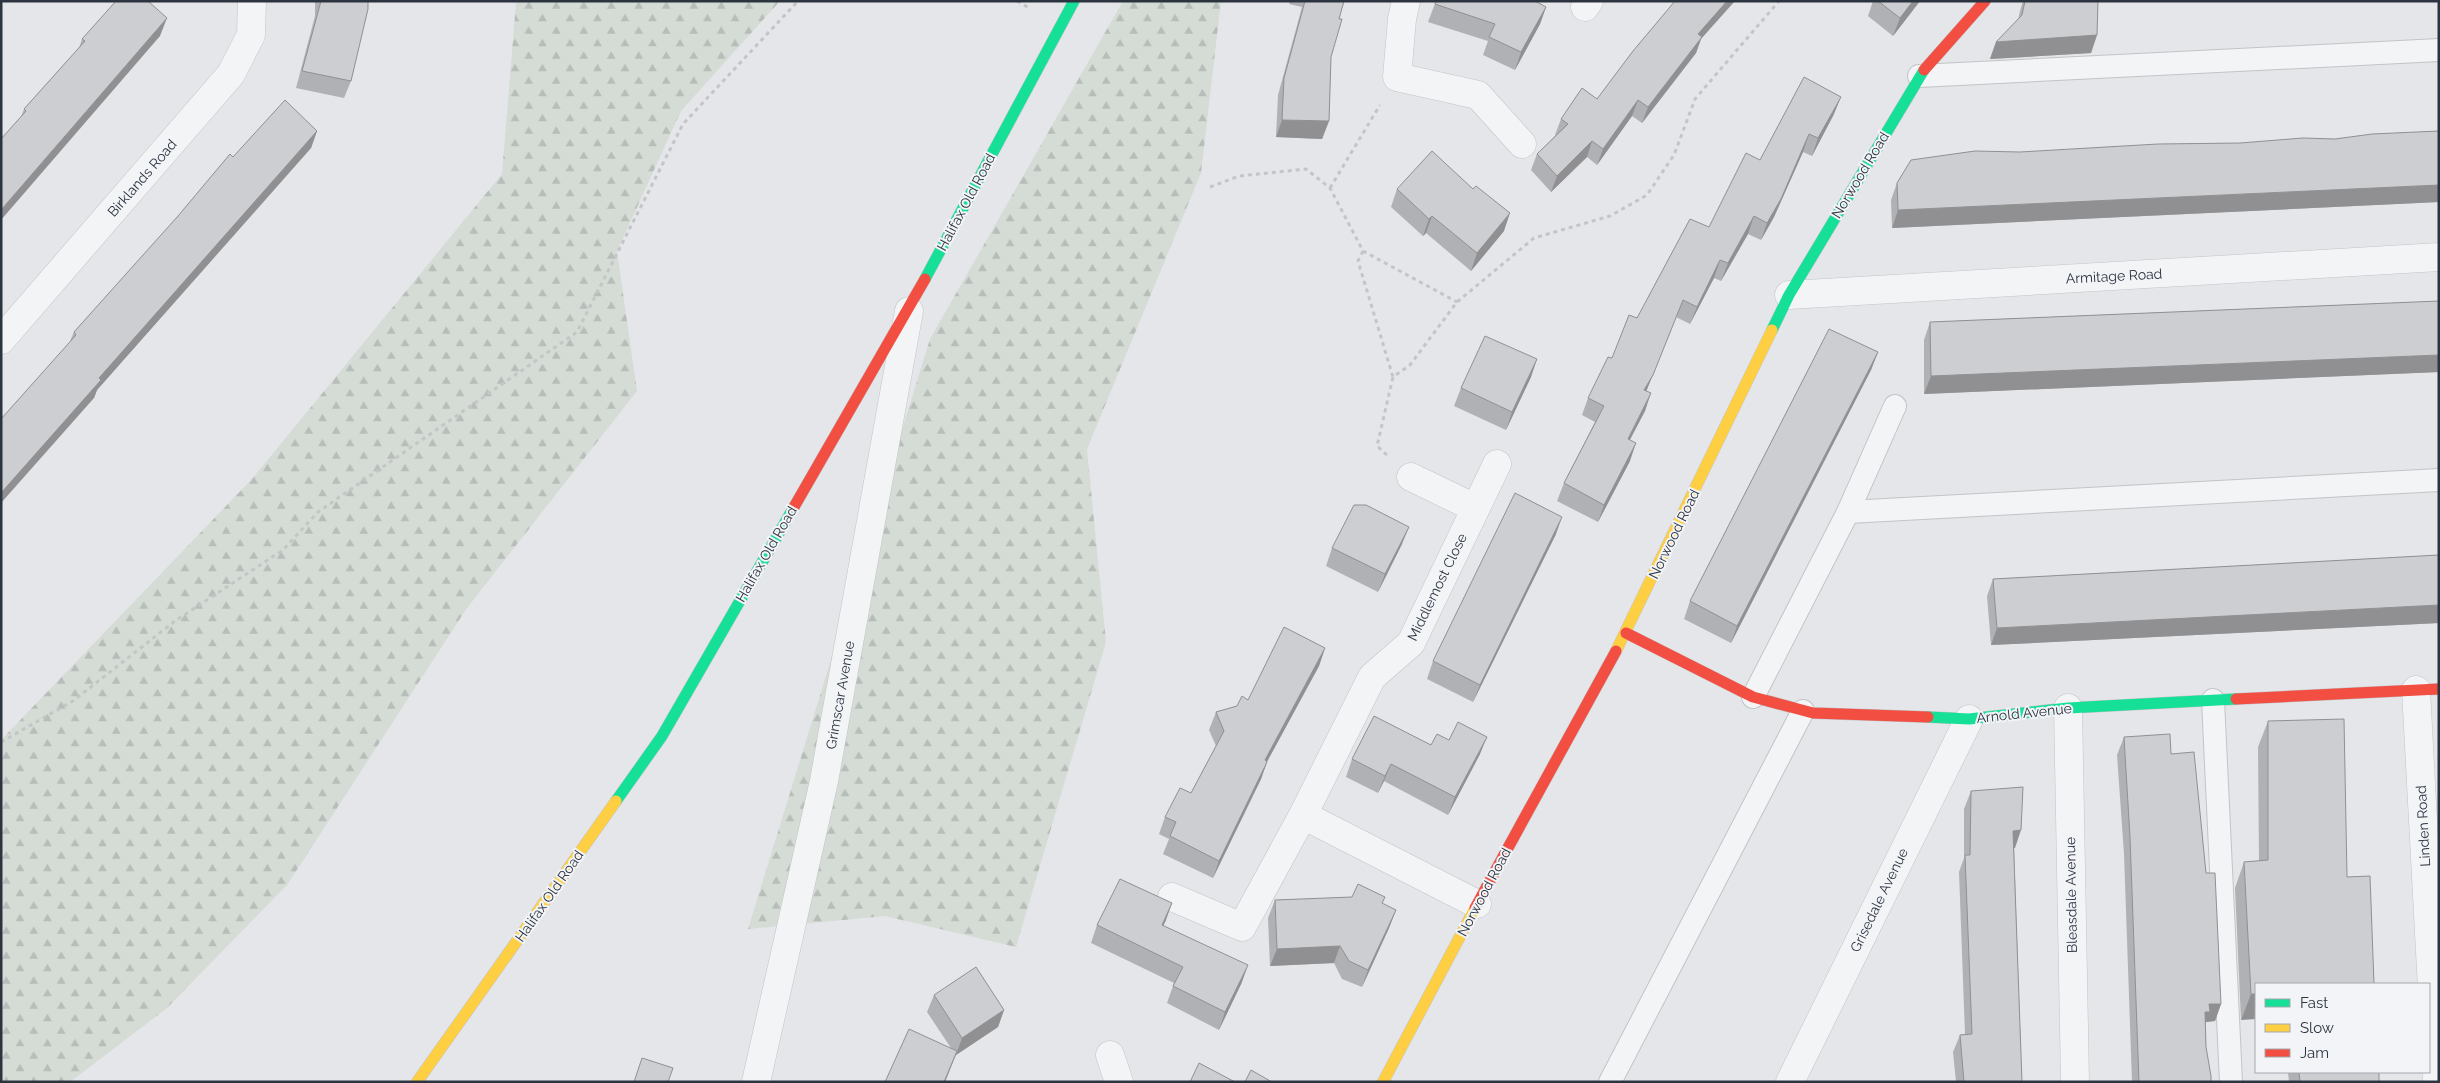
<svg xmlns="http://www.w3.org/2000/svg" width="2440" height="1083" viewBox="0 0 2440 1083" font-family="Raleway,sans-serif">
  <defs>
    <pattern id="forest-firs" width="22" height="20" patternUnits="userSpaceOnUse" patternTransform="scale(1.25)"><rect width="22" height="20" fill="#d5dcd5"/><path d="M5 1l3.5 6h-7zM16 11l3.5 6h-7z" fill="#b7bdb8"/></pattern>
  </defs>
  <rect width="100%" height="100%" fill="#e4e6e9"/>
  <path fill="url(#forest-firs)" d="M 521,1 L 780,1 L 681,111 L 617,251 L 637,391 L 467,608 L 287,885 L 167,1008 L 70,1082 L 1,1082 L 1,740 L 252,479 L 502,174 L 516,3 Z
    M 1123,1 L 1221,1 L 1201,173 L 1087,449 L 1106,642 L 1016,947 L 885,916 L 748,929 L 930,339 Z"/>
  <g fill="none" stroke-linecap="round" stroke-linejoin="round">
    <defs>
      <path id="lane" d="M 1919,76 L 2439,50
        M 1848,512 L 2439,480
        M 1753,697 L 1848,512 L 1895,406
        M 2213,700 L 2231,1082
        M 1610,1082 L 1803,711"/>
      <path id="street" d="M 1406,1 L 1402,19 L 1397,77 L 1478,95 L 1522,144
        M 1585,7 L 1589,1
        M 1789,295 L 2439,257
        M 1,340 L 231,74 L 251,35 L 252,1
        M 1411,477 L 1475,508
        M 2416,690 L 2437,1082
        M 2068,708 L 2075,1082
        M 1303,815 L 1477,904
        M 1172,897 L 1242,927 L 1303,815 L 1372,677 L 1411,643 L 1497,464
        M 1110,1055 L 1119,1082
        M 756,1082 L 824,781 L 909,311
        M 1790,1082 L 1969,719"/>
      <path id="fast" d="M 925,279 L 1074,1
        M 1772,330 L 1789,295 L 1924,70
        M 1928,717 L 1969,719 L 2068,708 L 2236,699
        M 616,801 L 662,736 L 794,507"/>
      <path id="slow" d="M 1616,651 L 1772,330
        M 417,1082 L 616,801
        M 1383,1082 L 1475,908"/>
      <path id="jam" d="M 1924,70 L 1985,1
        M 794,507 L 925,279
        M 1626,633 L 1753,697 L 1813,713 L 1928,717
        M 2236,699 L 2439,689
        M 1475,908 L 1616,651"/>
    </defs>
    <use href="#lane" stroke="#c2c4c7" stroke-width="24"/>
    <use href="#street" stroke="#c2c4c7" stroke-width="29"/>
    <use href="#fast" stroke="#c2c4c7" stroke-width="12"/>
    <use href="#slow" stroke="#c2c4c7" stroke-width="12"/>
    <use href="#jam" stroke="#c2c4c7" stroke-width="12"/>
    <path stroke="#c5c5c8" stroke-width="3" stroke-dasharray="4 4" stroke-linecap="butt" d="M 1017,1 L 1031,9
      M 1210,187 L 1239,176 L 1306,169 L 1330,188 L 1363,251 L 1457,302
      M 1330,188 L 1380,105
      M 1363,251 L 1358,261 L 1393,377
      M 1387,455 L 1377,446 L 1393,377 L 1410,365 L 1457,302 L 1534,238 L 1610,216 L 1647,195 L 1674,155 L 1695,99 L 1779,1
      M 1,742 L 73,701 L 175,621 L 283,550 L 318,512 L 577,332 L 683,124 L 798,1"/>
    <use href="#lane" stroke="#f3f4f5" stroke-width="22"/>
    <use href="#street" stroke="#f3f4f5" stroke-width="28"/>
    <use href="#fast" stroke="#16e098" stroke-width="11"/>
    <use href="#slow" stroke="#ffcf43" stroke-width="11"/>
    <use href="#jam" stroke="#f24e42" stroke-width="11"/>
  </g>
  <path fill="#b0b1b4" d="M 315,1 L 368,1 L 351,81 L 344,98 L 296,88 L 315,16 Z
    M 1290,1 L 1344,1 L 1339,19 L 1331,57 L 1329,121 L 1322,139 L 1276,137 L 1278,95 L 1302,7 L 1289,4 Z
    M 1436,1 L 1546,7 L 1540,24 L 1515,70 L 1483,55 L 1488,41 L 1428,22 Z
    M 1873,1 L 1920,1 L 1893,36 L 1868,16 Z
    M 2023,1 L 2098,1 L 2097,35 L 2091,53 L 1990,59 L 1996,42 L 2018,20 L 2020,11 Z
    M 160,36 L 21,117 L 24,109 L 79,48 L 82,39 Z
    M 1701,39 L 1696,53 L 1642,123 L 1632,116 L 1597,165 L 1587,157 L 1551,192 L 1531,170 L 1537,154 L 1556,135 L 1555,135 L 1561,119 Z
    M 1834,114 L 1812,156 L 1803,152 L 1774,217 L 1761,240 L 1748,234 L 1721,281 L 1714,278 L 1690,324 L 1676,317 L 1646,391 L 1645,411 L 1630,440 L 1630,461 L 1598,522 L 1557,501 L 1564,483 L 1595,422 L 1582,415 L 1588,398 L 1637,318 L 1709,227 L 1760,160 Z
    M 317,131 L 311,148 L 97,390 L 94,398 L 70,341 L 74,332 L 233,157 Z
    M 2439,131 L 2439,202 L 1892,228 L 1891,200 L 1897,183 L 2020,152 L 2240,143 L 2335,139 Z
    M 1397,189 L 1504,231 L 1471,271 L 1426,233 L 1423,236 L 1391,207 Z
    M 2439,301 L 2439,372 L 1924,394 L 1924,340 L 1930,322 Z
    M 1878,352 L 1871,370 L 1731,643 L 1684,619 L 1690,601 Z
    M 1531,377 L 1506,430 L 1454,406 L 1461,388 Z
    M 1556,534 L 1473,702 L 1427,679 L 1433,661 Z
    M 1402,544 L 1378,592 L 1326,566 L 1332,548 Z
    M 2439,555 L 2439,623 L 1991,645 L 1987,596 L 1993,579 Z
    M 1325,648 L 1319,666 L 1267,762 L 1261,779 L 1213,878 L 1163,854 L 1169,839 L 1159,834 L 1165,817 L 1191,793 L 1216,746 L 1209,730 L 1216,712 L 1237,706 L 1248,700 Z
    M 2268,721 L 2347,877 L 2256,984 L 2241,1020 L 2235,888 L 2244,862 L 2259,861 L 2258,747 Z
    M 2124,737 L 2171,754 L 2206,873 L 2221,1004 L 2215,1021 L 2206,1022 L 2205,1024 L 2206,1047 L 2211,1082 L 2132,1082 L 2124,854 L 2117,755 Z
    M 1431,745 L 1480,754 L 1448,815 L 1384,781 L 1378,793 L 1346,777 L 1352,759 Z
    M 1971,791 L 2015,848 L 2014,848 L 2022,1082 L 1956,1082 L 1953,1052 L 1960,1035 L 1965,1034 L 1959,872 L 1964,858 L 1964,809 Z
    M 1385,897 L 1382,904 L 1396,910 L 1389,928 L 1362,987 L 1342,979 L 1334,963 L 1270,966 L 1268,918 L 1275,900 Z
    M 1166,920 L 1163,926 L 1242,982 L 1219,1030 L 1167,1003 L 1174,983 L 1091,943 L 1097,925 Z
    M 934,995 L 1004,1010 L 998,1027 L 956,1055 L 945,1082 L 885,1082 L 951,1048 L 927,1012 Z
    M 2288,1072 L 2379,1072 L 2379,1082 L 2289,1082 Z"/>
  <path fill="#909092" d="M 1727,1 L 1735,1 L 1701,39 L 1696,53 L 1642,123 L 1648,107 L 1698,34 Z
    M 1913,1 L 1920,1 L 1893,36 L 1900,18 Z
    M 1546,7 L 1540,24 L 1515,70 L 1521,52 Z
    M 167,18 L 160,36 L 1,220 L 1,210 Z
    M 2097,35 L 2091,53 L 1990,59 L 1996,42 Z
    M 1841,97 L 1834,114 L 1812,156 L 1818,138 Z
    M 1638,100 L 1632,116 L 1597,165 L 1603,149 Z
    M 1282,120 L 1329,121 L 1322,139 L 1276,137 Z
    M 317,131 L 311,148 L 97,390 L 94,398 L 1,503 L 1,493 L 99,378 Z
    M 1809,134 L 1803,152 L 1774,217 L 1761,240 L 1767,223 Z
    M 1592,141 L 1587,157 L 1551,192 L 1557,176 Z
    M 2439,185 L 2439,202 L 1892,228 L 1898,210 Z
    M 1510,213 L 1504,231 L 1471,271 L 1477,253 Z
    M 1432,216 L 1426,233 L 1423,236 L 1429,219 Z
    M 1754,216 L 1748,234 L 1721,281 L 1728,263 Z
    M 1720,260 L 1714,278 L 1690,324 L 1697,307 Z
    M 1683,300 L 1676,317 L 1646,392 L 1644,390 Z
    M 1878,352 L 1871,370 L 1731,643 L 1737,626 Z
    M 2439,355 L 2439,372 L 1924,394 L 1931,376 Z
    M 1537,359 L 1531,377 L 1506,430 L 1512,412 Z
    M 1651,393 L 1645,411 L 1621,456 L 1628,439 Z
    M 1636,443 L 1630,461 L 1598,522 L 1604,505 Z
    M 1562,517 L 1556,534 L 1473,702 L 1480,685 Z
    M 1409,527 L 1402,544 L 1378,592 L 1385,574 Z
    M 2439,605 L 2439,623 L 1991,645 L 1997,628 Z
    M 1325,648 L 1319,666 L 1258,778 L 1265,760 Z
    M 1487,737 L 1480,754 L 1448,815 L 1455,797 Z
    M 1267,762 L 1261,779 L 1213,878 L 1219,861 Z
    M 1391,764 L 1384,781 L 1378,793 L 1385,776 Z
    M 2021,830 L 2015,848 L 2007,848 L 2013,831 Z
    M 1172,903 L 1166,920 L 1155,943 L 1162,925 Z
    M 1396,910 L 1389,928 L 1362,987 L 1368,970 Z
    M 1340,946 L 1334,963 L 1270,966 L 1277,949 Z
    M 1248,965 L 1242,982 L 1219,1030 L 1225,1012 Z
    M 2251,994 L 2256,994 L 2256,1019 L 2241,1020 Z
    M 2209,1004 L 2221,1004 L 2215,1021 L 2206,1022 L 2203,1030 L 2205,1012 Z
    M 1004,1010 L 998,1027 L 956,1055 L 962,1038 Z
    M 957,1051 L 945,1082 L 944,1082 Z"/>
  <path fill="#cdced1" stroke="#909092" d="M 116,1 L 148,1 L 167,18 L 1,210 L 1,139 L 26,111 L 24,109 L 85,41 L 82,39 Z
    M 321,1 L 368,1 L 368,9 L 351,81 L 302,71 Z
    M 1305,1 L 1344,1 L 1339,19 L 1342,19 L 1331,57 L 1329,121 L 1282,120 L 1284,78 Z
    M 1436,1 L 1535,1 L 1546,7 L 1521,52 L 1489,37 L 1495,24 L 1435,4 Z
    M 1675,1 L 1727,1 L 1698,34 L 1702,37 L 1648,107 L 1638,100 L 1603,149 L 1592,141 L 1557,176 L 1537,154 L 1568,124 L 1561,119 L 1582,88 L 1597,99 L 1633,51 Z
    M 1878,1 L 1913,1 L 1900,18 Z
    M 2025,1 L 2098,1 L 2097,35 L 1996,42 L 2022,15 Z
    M 1804,77 L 1841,97 L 1818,138 L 1809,134 L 1781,199 L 1767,223 L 1754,216 L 1728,263 L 1720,260 L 1697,307 L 1683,300 L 1653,375 L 1644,390 L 1651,393 L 1628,439 L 1636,443 L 1604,505 L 1564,483 L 1604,406 L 1588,398 L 1608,357 L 1612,358 L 1629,315 L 1637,318 L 1690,219 L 1709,227 L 1746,153 L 1760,160 Z
    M 285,100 L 317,131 L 99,378 L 101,380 L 1,493 L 1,419 L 76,335 L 74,332 L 178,216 L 230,154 L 233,157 Z
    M 2439,131 L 2439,185 L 1898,210 L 1897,183 L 1911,160 L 1975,151 L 2020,152 L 2158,144 L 2240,143 L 2303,138 L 2335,139 L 2372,134 Z
    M 1432,151 L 1473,189 L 1476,186 L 1510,213 L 1477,253 L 1432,216 L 1429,219 L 1397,189 Z
    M 2439,301 L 2439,355 L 1931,376 L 1930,322 Z
    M 1829,329 L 1878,352 L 1737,626 L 1690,601 Z
    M 1485,336 L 1537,359 L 1512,412 L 1461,388 Z
    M 1515,493 L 1562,517 L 1480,685 L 1433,661 Z
    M 1354,505 L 1366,505 L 1409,527 L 1385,574 L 1332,548 Z
    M 2439,555 L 2439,605 L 1997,628 L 1993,579 Z
    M 1284,627 L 1325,648 L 1265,760 L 1267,762 L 1219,861 L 1170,836 L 1176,822 L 1165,817 L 1180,788 L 1191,793 L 1224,731 L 1216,712 L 1237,706 L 1242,696 L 1248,700 Z
    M 1374,716 L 1431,745 L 1437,734 L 1449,740 L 1458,722 L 1487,737 L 1455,797 L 1391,764 L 1385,776 L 1352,759 Z
    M 2344,719 L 2347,877 L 2370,876 L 2374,984 L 2256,984 L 2256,994 L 2251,994 L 2244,862 L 2268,860 L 2268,721 Z
    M 2170,734 L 2171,754 L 2194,752 L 2206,873 L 2215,873 L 2221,1004 L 2209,1004 L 2210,1012 L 2205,1012 L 2206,1047 L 2211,1076 L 2211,1082 L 2139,1082 L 2130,837 L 2124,737 Z
    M 2023,787 L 2021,830 L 2013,831 L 2022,1082 L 1964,1082 L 1960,1035 L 1972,1034 L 1965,855 L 1970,855 L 1971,791 Z
    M 1120,879 L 1172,903 L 1162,925 L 1248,965 L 1225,1012 L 1173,986 L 1183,967 L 1097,925 Z
    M 1358,884 L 1385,897 L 1382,903 L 1396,910 L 1368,970 L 1349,961 L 1340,946 L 1277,949 L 1275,900 L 1352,897 Z
    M 976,967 L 1004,1010 L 962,1038 L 934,995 Z
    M 909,1029 L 957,1051 L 944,1082 L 885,1082 Z
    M 642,1058 L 673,1068 L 668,1082 L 634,1082 Z
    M 1199,1063 L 1235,1082 L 1190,1082 Z
    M 1251,1070 L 1272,1082 L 1245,1082 Z
    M 2299,1072 L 2379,1072 L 2379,1082 L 2300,1082 Z"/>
  <g text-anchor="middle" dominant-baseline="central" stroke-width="4" stroke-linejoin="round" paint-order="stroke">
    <g font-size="14" fill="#2c3440" stroke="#f2f4f7">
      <text transform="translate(1860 175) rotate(-59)">Norwood Road</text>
      <text transform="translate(142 178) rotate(-49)">Birklands Road</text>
      <text transform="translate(966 202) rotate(-62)">Halifax Old Road</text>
      <text transform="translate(2114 276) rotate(-3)">Armitage Road</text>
      <text transform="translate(1674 534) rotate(-64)">Norwood Road</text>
      <text transform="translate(766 554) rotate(-60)">Halifax Old Road</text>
      <text transform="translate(1437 587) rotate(-64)">Middlemost Close</text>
      <text transform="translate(840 695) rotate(-80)">Grimscar Avenue</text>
      <text transform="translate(2024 713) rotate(-6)">Arnold Avenue</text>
      <text transform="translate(2423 826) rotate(-93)">Linden Road</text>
      <text transform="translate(1484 892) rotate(-62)">Norwood Road</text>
      <text transform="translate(2071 895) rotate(-91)">Bleasdale Avenue</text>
      <text transform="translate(549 896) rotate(-55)">Halifax Old Road</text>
      <text transform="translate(1879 900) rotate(-64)">Grisedale Avenue</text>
    </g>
  </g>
  <rect width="2440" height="1083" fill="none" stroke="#2c3440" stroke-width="5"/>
  <rect x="2255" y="983" width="175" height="90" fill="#f2f4f7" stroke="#a3a7ae"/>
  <rect x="2265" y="999" width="25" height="8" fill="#16e098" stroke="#a3a7ae"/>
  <text x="2300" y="1008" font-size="15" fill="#2c3440">Fast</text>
  <rect x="2265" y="1024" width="25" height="8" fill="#ffcf43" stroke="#a3a7ae"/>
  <text x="2300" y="1033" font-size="15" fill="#2c3440">Slow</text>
  <rect x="2265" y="1049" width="25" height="8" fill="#f24e42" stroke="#a3a7ae"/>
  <text x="2300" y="1058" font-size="15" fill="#2c3440">Jam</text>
</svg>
